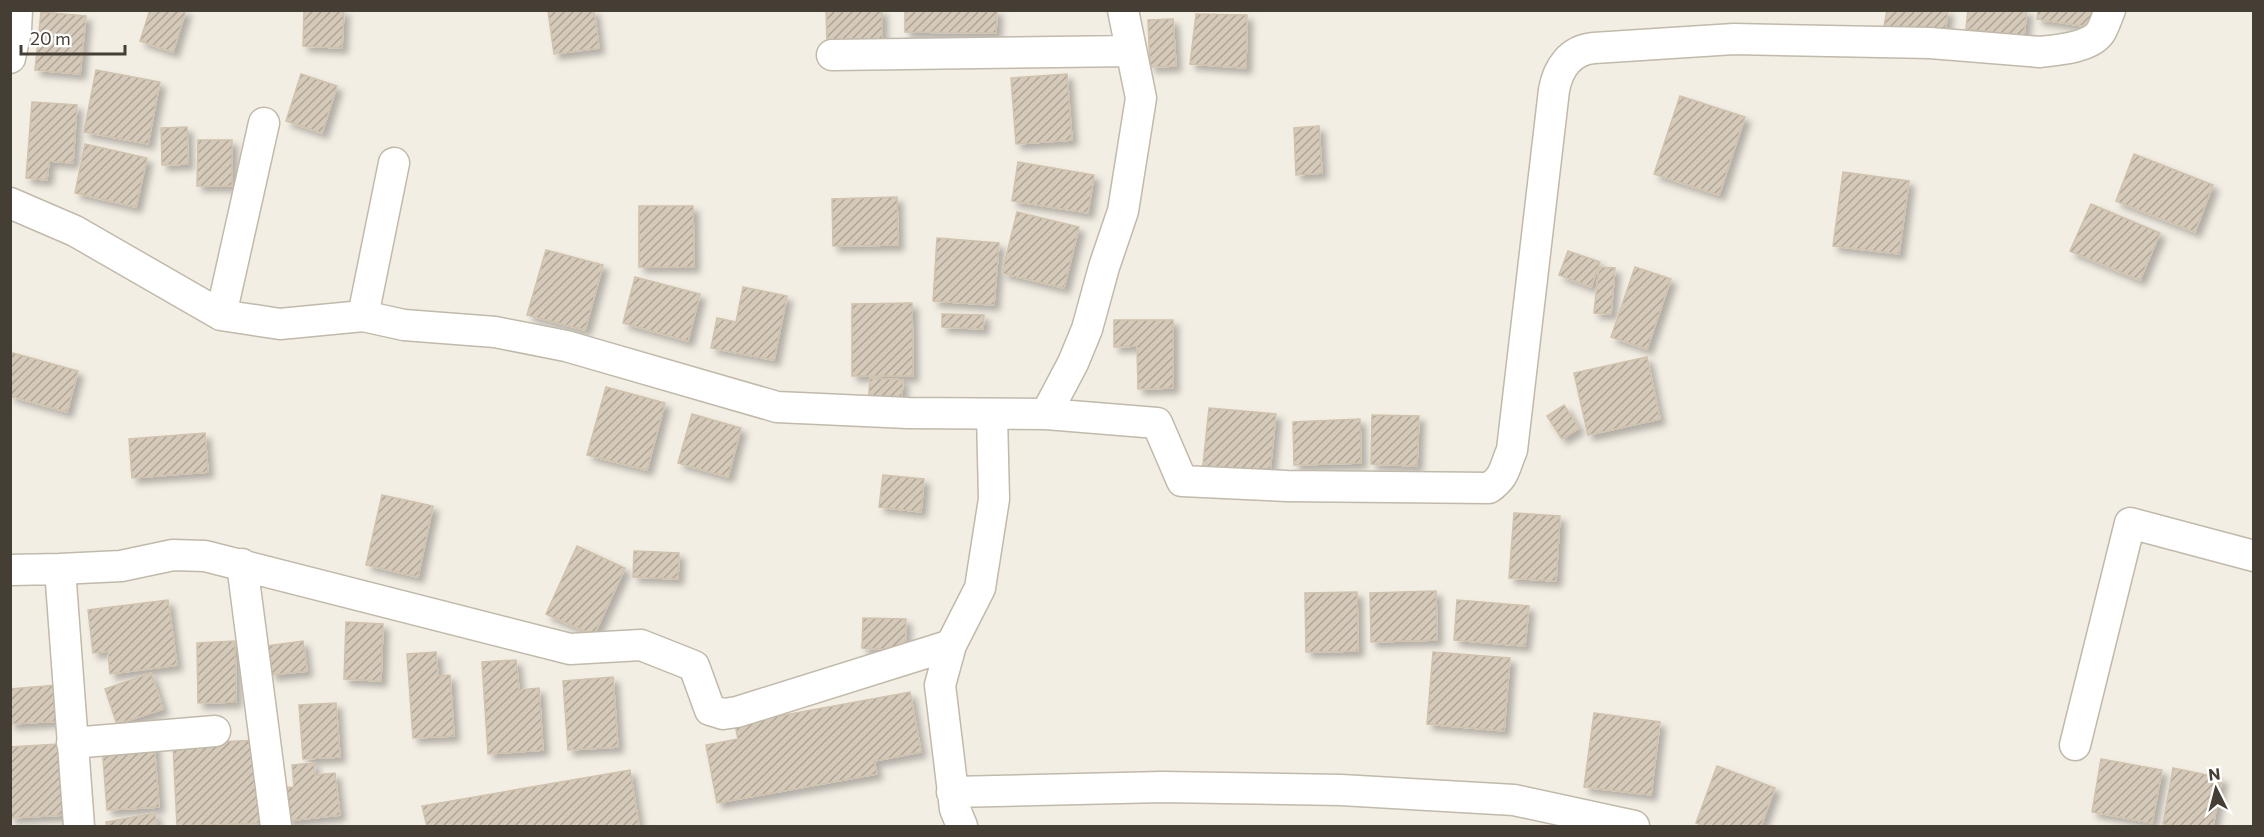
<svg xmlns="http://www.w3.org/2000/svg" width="2264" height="837" viewBox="0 0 2264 837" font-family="Commissioner,sans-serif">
  <defs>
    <pattern id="building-hatch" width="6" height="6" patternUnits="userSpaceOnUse" patternTransform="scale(1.5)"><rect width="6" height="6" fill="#d5cab9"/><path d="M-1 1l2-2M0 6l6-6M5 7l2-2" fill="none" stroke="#afa597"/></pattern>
    <filter id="shadow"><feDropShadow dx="5.5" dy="5.5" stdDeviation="3" flood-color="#0004"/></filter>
  </defs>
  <rect width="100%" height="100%" fill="#f3eee4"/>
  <path fill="url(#building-hatch)" stroke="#d0c2ac" stroke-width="1.5" filter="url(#shadow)" d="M 150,10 L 186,10 L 173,52 L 140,41 Z
    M 304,10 L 344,10 L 342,48 L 303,46 Z
    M 594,10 L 599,48 L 554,54 L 548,11 Z
    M 826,10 L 882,10 L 882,39 L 827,40 Z
    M 905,10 L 997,10 L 996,33 L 905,32 Z
    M 1887,10 L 1948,10 L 1945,34 L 1884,26 Z
    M 1968,10 L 2027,10 L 2024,36 L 1966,29 Z
    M 2038,10 L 2093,10 L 2090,27 L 2037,19 Z
    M 41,12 L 86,16 L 80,74 L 35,70 Z
    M 1196,14 L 1247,15 L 1246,68 L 1190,64 Z
    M 1173,19 L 1176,66 L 1150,67 L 1148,20 Z
    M 96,70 L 160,82 L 148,144 L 84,132 Z
    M 301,74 L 337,86 L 322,133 L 286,121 Z
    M 1067,74 L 1072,140 L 1016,144 L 1011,78 Z
    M 1680,96 L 1745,117 L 1719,195 L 1654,174 Z
    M 32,102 L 77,105 L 73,163 L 49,161 L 47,180 L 26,178 Z
    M 1319,126 L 1322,173 L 1296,175 L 1294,128 Z
    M 187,127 L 188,164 L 162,165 L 161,128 Z
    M 198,140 L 232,140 L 232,186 L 197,186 Z
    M 85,144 L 147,158 L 136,207 L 75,193 Z
    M 2134,154 L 2213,185 L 2195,232 L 2116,201 Z
    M 1018,162 L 1094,175 L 1088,213 L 1012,201 Z
    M 1843,172 L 1909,181 L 1899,254 L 1833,246 Z
    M 897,197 L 898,245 L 833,246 L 832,199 Z
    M 2091,204 L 2160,233 L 2140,280 L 2070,251 Z
    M 639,206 L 693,206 L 694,267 L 639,267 Z
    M 1017,212 L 1079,227 L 1064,288 L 1002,273 Z
    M 937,238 L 999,243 L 994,305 L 933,301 Z
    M 546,250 L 603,265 L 585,330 L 527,315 Z
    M 1568,251 L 1600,262 L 1591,287 L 1559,275 Z
    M 1599,267 L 1615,268 L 1611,314 L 1594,313 Z
    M 1635,267 L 1671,279 L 1647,349 L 1611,337 Z
    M 635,277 L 700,294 L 688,341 L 623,323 Z
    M 743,287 L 787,296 L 774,360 L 711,348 L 717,318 L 736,322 Z
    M 912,303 L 913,376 L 852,376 L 852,304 Z
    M 942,314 L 984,315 L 983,329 L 942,327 Z
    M 1114,320 L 1173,320 L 1173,388 L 1138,389 L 1137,346 L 1114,347 Z
    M 13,353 L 78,371 L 67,412 L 10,396 L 10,360 Z
    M 1647,357 L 1660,419 L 1588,435 L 1574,373 Z
    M 870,378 L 903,380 L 901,408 L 868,406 Z
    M 606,387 L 665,403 L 647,470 L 587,455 Z
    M 1564,405 L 1579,428 L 1562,439 L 1547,416 Z
    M 1209,408 L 1276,414 L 1269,481 L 1202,474 Z
    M 692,414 L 741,428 L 728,477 L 678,463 Z
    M 1372,415 L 1419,416 L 1417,466 L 1371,464 Z
    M 1360,419 L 1361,463 L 1294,465 L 1293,422 Z
    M 205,433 L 208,472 L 132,478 L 129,439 Z
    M 883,475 L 924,479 L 921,512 L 879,507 Z
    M 382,495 L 433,506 L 418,577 L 366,565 Z
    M 1514,513 L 1560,516 L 1556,581 L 1509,578 Z
    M 577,546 L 625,568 L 594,635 L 546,614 Z
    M 634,551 L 679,553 L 678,579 L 633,577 Z
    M 1436,591 L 1437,640 L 1371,642 L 1370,593 Z
    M 1357,592 L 1358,651 L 1306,652 L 1305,593 Z
    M 168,600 L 177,665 L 110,674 L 108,651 L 93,653 L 88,610 Z
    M 1457,600 L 1529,606 L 1525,646 L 1454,640 Z
    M 863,618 L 906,619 L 905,650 L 862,648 Z
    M 346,622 L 383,624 L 381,681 L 344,679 Z
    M 235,641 L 236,702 L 198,703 L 197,643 Z
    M 303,641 L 307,671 L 271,675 L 267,646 Z
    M 436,652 L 438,676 L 450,675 L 454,736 L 413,738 L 407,654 Z
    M 1433,652 L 1510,658 L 1504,731 L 1427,724 Z
    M 516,660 L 519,690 L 539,688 L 543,750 L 488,754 L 482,662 Z
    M 151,673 L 163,709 L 117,724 L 105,689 Z
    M 613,677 L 618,747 L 568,750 L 563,681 Z
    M 58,685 L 60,721 L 10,724 L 10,689 Z
    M 910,692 L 921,752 L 874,761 L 877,774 L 717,803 L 706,745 L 738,739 L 735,724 Z
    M 336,703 L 340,757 L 303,759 L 299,705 Z
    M 1594,713 L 1660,722 L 1651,795 L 1584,787 Z
    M 262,740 L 266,823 L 177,826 L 173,744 Z
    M 154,742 L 159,807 L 107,810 L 102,746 Z
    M 59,744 L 64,815 L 10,818 L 10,747 Z
    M 2101,759 L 2162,770 L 2152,823 L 2092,812 Z
    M 314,763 L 315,775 L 335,773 L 340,815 L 286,821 L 283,788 L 294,787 L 292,765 Z
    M 1717,766 L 1775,788 L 1761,826 L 1705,826 L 1696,823 Z
    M 2173,768 L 2222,778 L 2213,826 L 2174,826 L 2163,824 Z
    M 630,770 L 639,826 L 427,826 L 422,806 Z
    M 155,813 L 157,826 L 107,826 L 106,822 Z"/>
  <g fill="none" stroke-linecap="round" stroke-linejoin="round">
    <defs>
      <path id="minor" d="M 832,55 L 1131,51
        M 10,58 L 16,30 L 17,10
        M 10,203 L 75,231 L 221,315 L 264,123
        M 221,315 L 280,324 L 363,316 L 404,325 L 495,332 L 566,346 L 777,407 L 908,413 L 1046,414 L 1073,363 L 1087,329 L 1104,267 L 1123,211 L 1141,98 L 1123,10
        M 363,316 L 394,163
        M 1046,414 L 1157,423 L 1182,481 L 1287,486 L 1489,488 C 1506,476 1504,468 1512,450 L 1554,90 C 1558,68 1570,50 1594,48 L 1734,39 L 1930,43 L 2040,52 C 2057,50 2089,48 2100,33 C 2104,27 2107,17 2110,10
        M 242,564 L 276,826
        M 60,569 L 121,566 L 173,555 L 205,556 L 570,649 L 641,645 L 694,666 L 710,710 L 723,714 L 737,712 L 951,645
        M 10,570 L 60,569 L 79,826
        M 72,743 L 215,731
        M 2075,745 L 2130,523 L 2254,556
        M 952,792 L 1162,787 L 1341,790 L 1514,800 L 1634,826
        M 962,826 L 955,809 L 940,685 L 951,645 L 980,588 L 994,499 L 992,415"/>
    </defs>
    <use href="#minor" stroke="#c1b9a9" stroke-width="33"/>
    <use href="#minor" stroke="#fff" stroke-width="30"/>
  </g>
  <rect width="2264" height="837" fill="none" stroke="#453e34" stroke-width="24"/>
  <g transform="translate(2216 789) rotate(354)" stroke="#ffffff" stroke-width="4.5" paint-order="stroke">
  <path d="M0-4.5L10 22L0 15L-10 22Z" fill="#453e34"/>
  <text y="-9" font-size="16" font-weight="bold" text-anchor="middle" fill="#453e34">N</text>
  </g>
  <path d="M21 45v9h104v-9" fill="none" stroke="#453e34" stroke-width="3"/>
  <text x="30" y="45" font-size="18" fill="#453e34" stroke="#ffffff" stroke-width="4.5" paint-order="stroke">20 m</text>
</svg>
